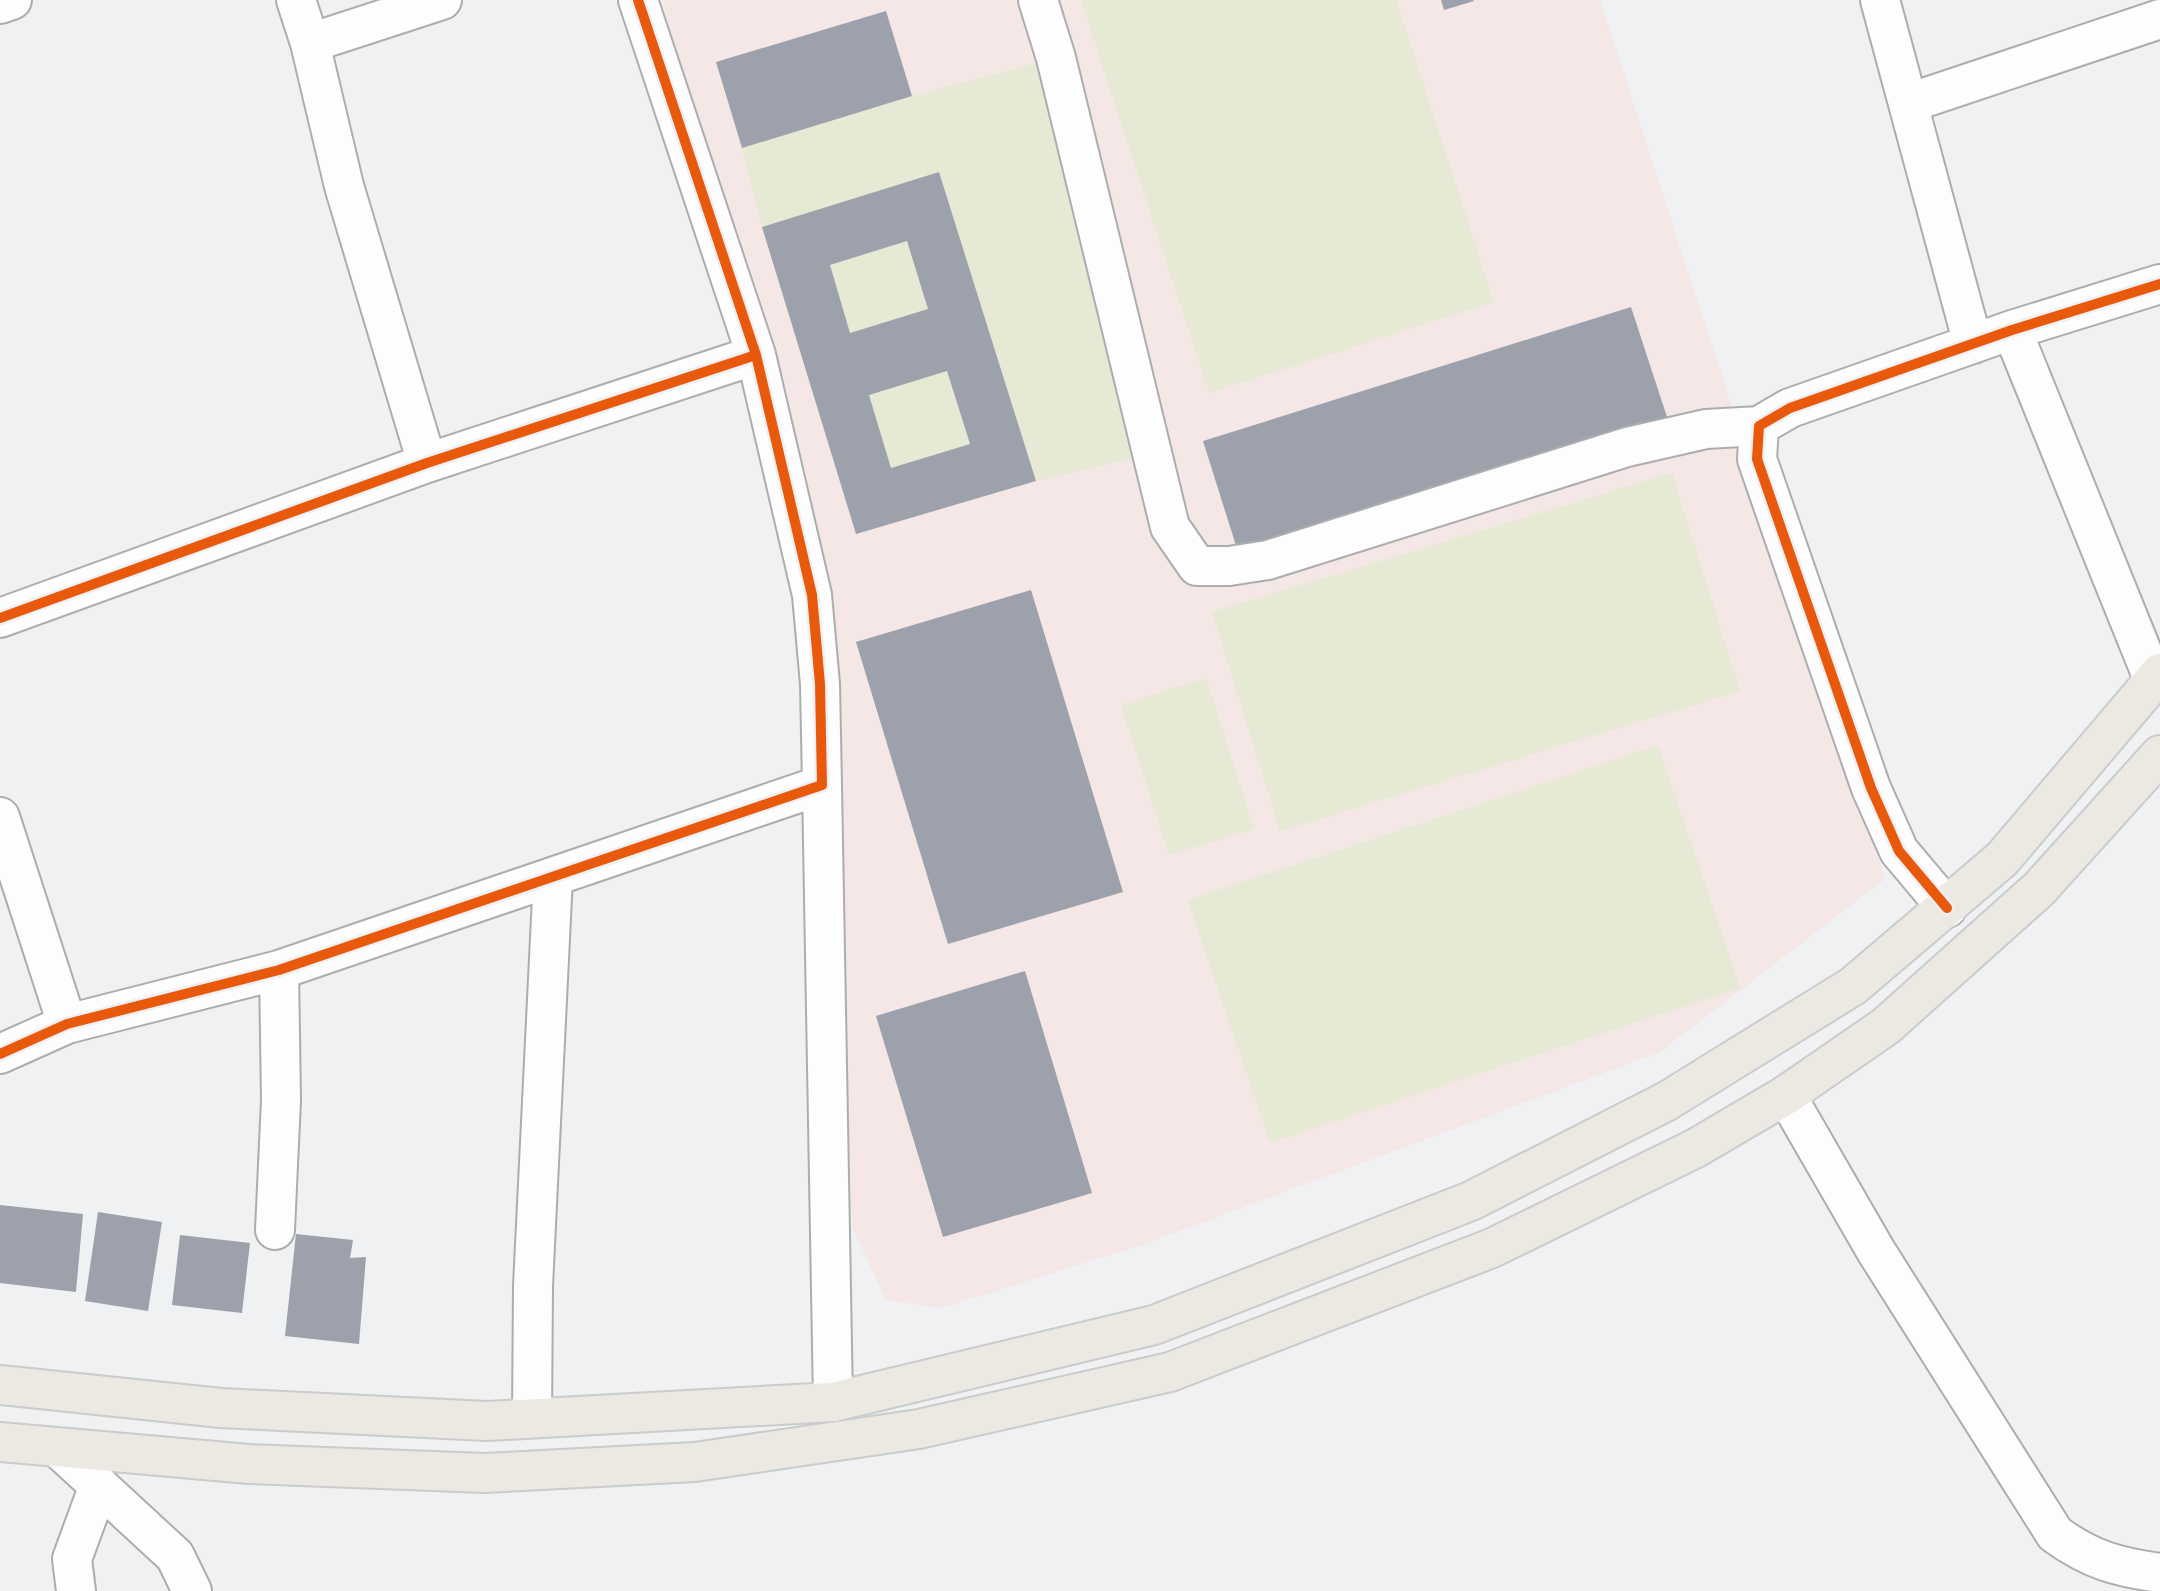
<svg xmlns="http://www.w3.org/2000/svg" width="2160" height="1591" viewBox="0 0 2160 1591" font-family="'Golos Text',sans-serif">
  <rect width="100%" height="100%" fill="#eff1f3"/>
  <path fill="#f4e7e5" d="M 662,0 L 1600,0 L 1885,879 L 1660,1052 L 1139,1246 L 941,1308 L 886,1300 L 852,1227 L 827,600 Z"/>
  <path fill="#e6ead4" d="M 1081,0 L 1396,0 L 1494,302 L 1209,393 Z
    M 1056,58 L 1154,453 L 1036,481 L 939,172 L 762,227 L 742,148 L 912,96 Z
    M 907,241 L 928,309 L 850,333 L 830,265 Z
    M 947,371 L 970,444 L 891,468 L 869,395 Z
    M 1672,473 L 1740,691 L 1280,831 L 1212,612 Z
    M 1206,678 L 1254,829 L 1169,855 L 1121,705 Z
    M 1658,745 L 1740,988 L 1270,1143 L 1188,900 Z"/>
  <path fill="#9ca1ab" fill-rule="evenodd" d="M 1441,0 L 1473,0 L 1474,1 L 1444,10 Z
    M 886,11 L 912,96 L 742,148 L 716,62 Z
    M 939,172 L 1036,481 L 856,534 L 762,227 ZM 907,241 L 928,309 L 850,333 L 830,265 ZM 947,371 L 970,444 L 891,468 L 869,395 Z
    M 1631,307 L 1667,417 L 1238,552 L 1203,441 Z
    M 1031,590 L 1123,892 L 948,944 L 856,642 Z
    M 1025,971 L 1092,1193 L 943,1237 L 876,1016 Z
    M 0,1205 L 83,1214 L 76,1292 L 0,1283 Z
    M 98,1212 L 162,1222 L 148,1311 L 85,1301 Z
    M 296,1234 L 353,1240 L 350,1258 L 366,1257 L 359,1344 L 285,1336 Z
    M 180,1235 L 250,1243 L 242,1313 L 172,1305 Z"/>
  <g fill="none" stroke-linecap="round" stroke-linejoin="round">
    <defs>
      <path id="minor" d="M 296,0 L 310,43 L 344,186 L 427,463
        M 1038,0 L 1056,58 L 1170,527 L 1197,566 L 1229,566 L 1268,560 L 1627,447 L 1706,429 L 1759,426 L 1790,408 L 2012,330 L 2160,284
        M 1880,0 L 1973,344
        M 0,4 L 12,0
        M 310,43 L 442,0
        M 1909,103 L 2160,19
        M 2012,330 L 2154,681
        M 1759,426 L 1757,459 L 1871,788 L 1899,851 L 1947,908
        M 0,618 L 427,463 L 756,355
        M 822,785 L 833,1402
        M 0,817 L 67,1024
        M 0,1054 L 67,1024 L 279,970 L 822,785 L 820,684 L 812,595 L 756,355 L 638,0
        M 1786,1095 L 1876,1251 L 2055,1534 C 2091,1560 2117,1567 2160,1573
        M 275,1230 L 281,1100 L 279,970
        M 532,1418 L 533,1286 L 553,877
        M 58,1448 L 175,1556 L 192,1591
        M 76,1591 L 72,1559 L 98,1488"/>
      <path id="major" d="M 0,1385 L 221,1408 L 487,1421 L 833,1402 L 1154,1325 L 1471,1201 L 1667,1101 L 1853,986 L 2002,859 L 2160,673
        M 0,1442 L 249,1464 L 485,1473 L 695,1462 L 919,1429 L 1170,1372 L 1492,1248 L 1696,1148 L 1786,1095 L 1886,1026 L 2039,889 L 2160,755"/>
    </defs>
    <use href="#minor" stroke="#abadae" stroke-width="42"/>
    <use href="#major" stroke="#cacbcc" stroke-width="42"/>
    <use href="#minor" stroke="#fdfdfd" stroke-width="38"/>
    <use href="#major" stroke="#ece9e3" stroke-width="38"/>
    <defs>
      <path id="cycleway" d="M 0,618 L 427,463 L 756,355
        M 1947,908 L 1899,851 L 1871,788 L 1757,459 L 1759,426 L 1790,408 L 2012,330 L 2160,284
        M 0,1054 L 67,1024 L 279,970 L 822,785 L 820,684 L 812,595 L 756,355 L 638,0"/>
    </defs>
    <use href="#cycleway" stroke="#eef0f4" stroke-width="15"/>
    <use href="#cycleway" stroke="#e8590c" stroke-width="10"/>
  </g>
</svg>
